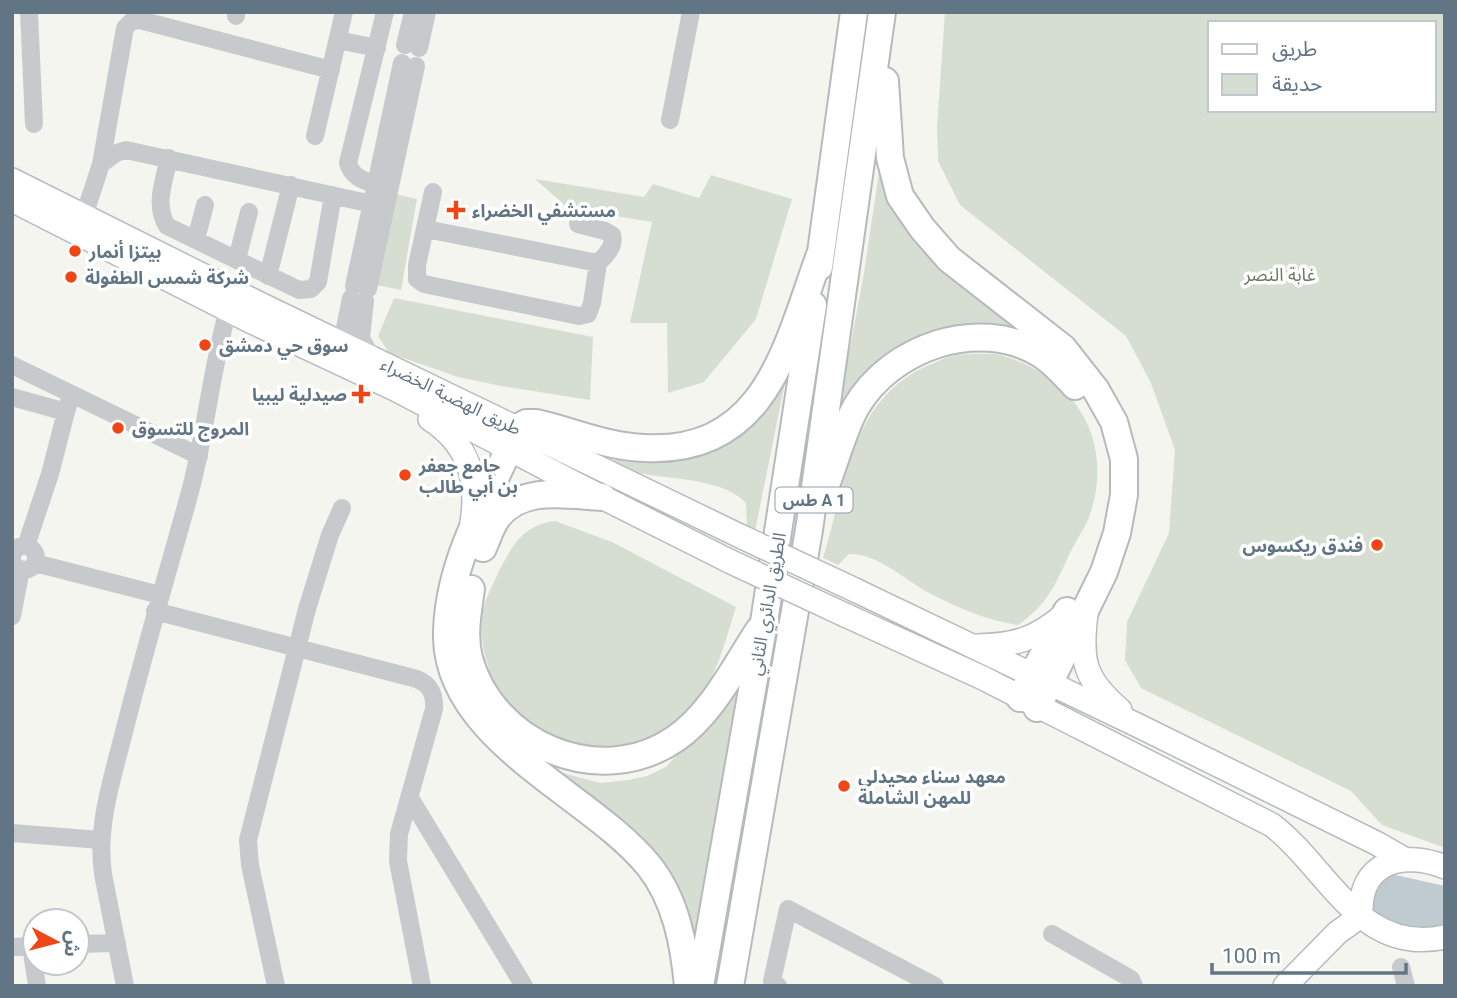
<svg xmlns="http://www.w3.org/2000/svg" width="1457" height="998" viewBox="0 0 1457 998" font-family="Roboto,'Noto Sans Arabic',sans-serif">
  <rect width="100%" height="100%" fill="#f5f5f0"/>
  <path fill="#d6ddd1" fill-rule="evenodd" d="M 945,12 L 1445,12 L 1445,848 L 1382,825 L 1351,791 L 1141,688 L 1125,660 L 1127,622 L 1169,533 L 1175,450 L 1151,383 L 1126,336 L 960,205 L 938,161 L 937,127 ZM 1210,23 L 1434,23 L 1434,110 L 1210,110 Z
    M 881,159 L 900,220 L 915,239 L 1033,335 L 937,341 L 835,428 L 864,273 Z
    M 711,175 L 792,199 L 756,319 L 704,382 L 668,393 L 667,323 L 630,323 L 652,222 L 568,208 L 535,179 L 644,197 L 653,184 L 699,198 Z
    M 395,194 L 417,199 L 401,290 L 376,285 Z
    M 394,298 L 593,337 L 590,400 L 501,386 L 458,377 L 389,353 L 378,336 Z
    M 996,354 C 1074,373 1118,441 1088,520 C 1083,531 1075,542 1070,553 C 1055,585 1048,604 1018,625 C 988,621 959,608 931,594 C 906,581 878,553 849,554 L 838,565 L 823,558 C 845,487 850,400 927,366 C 935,363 944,358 952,356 C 966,353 982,354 996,354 Z
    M 787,373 L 755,531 L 747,527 L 746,503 C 718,474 661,482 624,469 C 618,466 611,462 604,459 C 640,461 697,467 726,442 C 748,423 768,395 787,373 Z
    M 555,521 L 612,542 L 736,607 C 724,646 714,686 686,717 C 673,731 654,739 635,744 C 570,762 505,729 487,662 C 482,646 479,626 483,610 C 486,597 494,582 499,571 C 513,544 524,525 555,521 Z
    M 738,688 L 696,946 L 687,908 L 672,880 L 536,762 L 570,775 L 601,783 L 629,780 L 647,776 L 666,767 Z"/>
  <path fill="#bfcbd0" d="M 1391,874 L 1445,886 L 1445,923 C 1415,936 1399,930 1373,913 L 1370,903 L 1372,889 Z"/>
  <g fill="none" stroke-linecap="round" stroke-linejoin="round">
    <defs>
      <path id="major" d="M 12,180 L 262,305 L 740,536
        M 12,200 L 248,320 L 395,389 L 572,482 L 729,561
        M 430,419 C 468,444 479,478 472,522
        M 855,590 L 1139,726 L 1378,844 L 1404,859
        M 1086,614 C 1080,661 1084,679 1120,710
        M 845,615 L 983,678 L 1272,825 C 1328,868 1360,956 1445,937
        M 977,646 C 1015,645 1034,640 1064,615
        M 1361,914 C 1359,862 1402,850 1445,867
        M 1285,986 L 1337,933 L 1362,915"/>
      <path id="highway" d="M 885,81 L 890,158 L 900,196 L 922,228 L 949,259 L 1063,348 L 1096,390 L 1114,422 L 1124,459 L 1124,495 L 1117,533 L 1104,572 L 1037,708
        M 819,267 L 854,12
        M 827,482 C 836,459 844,428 856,407 C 891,347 978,317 1039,353 C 1053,361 1064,374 1075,386
        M 483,548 C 487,539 491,526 497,518 C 521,485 567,495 602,497
        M 471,589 C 468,611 463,635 469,658 C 492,744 599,791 675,739 C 712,714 735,666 759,630
        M 1020,698 L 1067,611
        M 688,986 C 684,944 676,900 649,866 C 593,796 449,741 447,638 C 446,563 490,495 518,428 L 526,423 L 536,423 C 572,431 607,447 645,448 C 768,454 787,343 821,252
        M 700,986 L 764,622 L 813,305
        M 730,986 L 809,530 L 882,12"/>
    </defs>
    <use href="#major" stroke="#b7bbbe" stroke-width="26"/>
    <use href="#highway" stroke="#b6babd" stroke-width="30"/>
    <path stroke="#c7cacd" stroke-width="18" d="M 29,12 L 34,124
      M 236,12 L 236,16
      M 338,40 L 377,48
      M 405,45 L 413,12
      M 419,48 L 427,12
      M 670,120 L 691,12
      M 315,136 L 344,12
      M 169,158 C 164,181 154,205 167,226 L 299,290 L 311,289 L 318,282 L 333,195
      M 101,164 L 125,28 L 132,21 L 140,20 L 331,70
      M 376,185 C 363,180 352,177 348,163 L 385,12
      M 433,192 L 417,265 L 417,279 L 424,284 L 579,316 L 588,314 L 592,303 L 598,263
      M 84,216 L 101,164 L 116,153 L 126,150 L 372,204
      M 426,229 L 598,263 C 606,255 615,247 612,235 L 605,231 L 578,224
      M 196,239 L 205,205
      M 237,259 L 249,212
      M 268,276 L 291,185
      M 354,286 L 402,63
      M 368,289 L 416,66
      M 365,301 L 361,338 L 371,357
      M 340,353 L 351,298
      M 12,365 L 199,456
      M 12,397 L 66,412 L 69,402
      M 26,546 L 50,474 L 66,412
      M12 558a12 12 0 1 1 24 0a12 12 0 1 1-24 0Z
      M 35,563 L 160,595
      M 155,611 L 417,679 C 431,685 435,695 434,709 L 399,834 L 398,861 L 422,986
      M 12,616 L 21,569
      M 410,798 L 524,986
      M 12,833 L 100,840
      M 1052,934 L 1131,979 L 1134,986
      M 77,944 L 117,943
      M 31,946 L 37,986
      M 12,947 L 35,946
      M 1401,967 L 1406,986
      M 125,986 L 103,874 C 96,824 113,777 125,728 C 145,649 168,571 190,492 C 206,432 211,370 228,310
      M 276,986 L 250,865 L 248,840 L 307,609 L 330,535 L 342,508
      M 778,986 L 772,981 L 788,909 L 935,986"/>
    <use href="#major" stroke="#fff" stroke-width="23"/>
    <use href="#highway" stroke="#fff" stroke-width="26"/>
    <defs>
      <path id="major-bridge" d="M 740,536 L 855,590
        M 729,561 L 845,615"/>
    </defs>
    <use href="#major-bridge" stroke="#b7bbbe" stroke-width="26" stroke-linecap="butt"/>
    <use href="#major-bridge" stroke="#fff" stroke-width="23"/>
  </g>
  <g fill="#f04615" stroke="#fff" stroke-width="2.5">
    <path d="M452.5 199.5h7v7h7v7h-7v7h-7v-7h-7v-7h7z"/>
    <circle cx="75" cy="251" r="7"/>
    <circle cx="71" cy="277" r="7"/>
    <circle cx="205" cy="345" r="7"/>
    <path d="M357.5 383.5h7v7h7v7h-7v7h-7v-7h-7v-7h7z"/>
    <circle cx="118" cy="428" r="7"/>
    <circle cx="405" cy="475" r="7"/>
    <circle cx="1377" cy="545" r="7"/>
    <circle cx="844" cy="786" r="7"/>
  </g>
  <g text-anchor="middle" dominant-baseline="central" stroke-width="7" stroke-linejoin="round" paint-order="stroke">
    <rect fill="#fff" stroke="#909ea9" stroke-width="2" x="775.5" y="487.5" width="77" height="25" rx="5"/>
    <g font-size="16" font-weight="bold" fill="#617584">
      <text x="814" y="500">طس A 1</text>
    </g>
    <g font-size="18" font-weight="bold" fill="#617584" stroke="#fff" text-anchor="start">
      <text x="472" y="210">مستشفي الخضراء</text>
      <text x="89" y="251">بيتزا أنمار</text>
      <text x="85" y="277">شركة شمس الطفولة</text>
      <text x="219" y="345">سوق حي دمشق</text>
      <text x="347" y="394" text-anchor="end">صيدلية ليبيا</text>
      <text x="132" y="428">المروج للتسوق</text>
      <text x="419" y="465">جامع جعفر<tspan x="419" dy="21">بن أبي طالب</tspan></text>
      <text x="1363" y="545" text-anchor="end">فندق ريكسوس</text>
      <text x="858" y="776">معهد سناء محيدلي<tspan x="858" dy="21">للمهن الشاملة</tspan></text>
    </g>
    <g font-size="18" fill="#667b61" stroke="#fff">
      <text x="1280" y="274">غابة النصر</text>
    </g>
    <g font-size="18" fill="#617584" stroke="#fff">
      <text transform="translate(451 396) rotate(26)">طريق الهضبة الخضراء</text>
      <text transform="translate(767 604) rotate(-80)">الطريق الدائري الثاني</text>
    </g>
  </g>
  <rect width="1457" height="998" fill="none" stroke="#617584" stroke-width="28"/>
  <rect x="1208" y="21" width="228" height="91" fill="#ffffff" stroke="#c0c8ce" stroke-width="2"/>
  <rect x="1222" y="44" width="35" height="10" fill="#ffffff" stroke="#c0c8ce" stroke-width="2"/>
  <text x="1272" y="56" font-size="21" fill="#617584">طريق</text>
  <rect x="1222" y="74" width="35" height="21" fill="#d6ddd1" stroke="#c0c8ce" stroke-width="2"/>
  <text x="1272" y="91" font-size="21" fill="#617584">حديقة</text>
  <g transform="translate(56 942) rotate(97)"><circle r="33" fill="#ffffff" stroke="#c0c8ce" stroke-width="2"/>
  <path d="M0-5L12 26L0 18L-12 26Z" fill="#f04615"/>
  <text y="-10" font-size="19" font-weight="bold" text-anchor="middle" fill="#617584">ش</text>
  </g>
  <path d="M1212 963v10h194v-10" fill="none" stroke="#617584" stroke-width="3.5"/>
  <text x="1222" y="963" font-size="21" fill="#617584" stroke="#ffffff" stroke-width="5" paint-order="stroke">100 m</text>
</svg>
